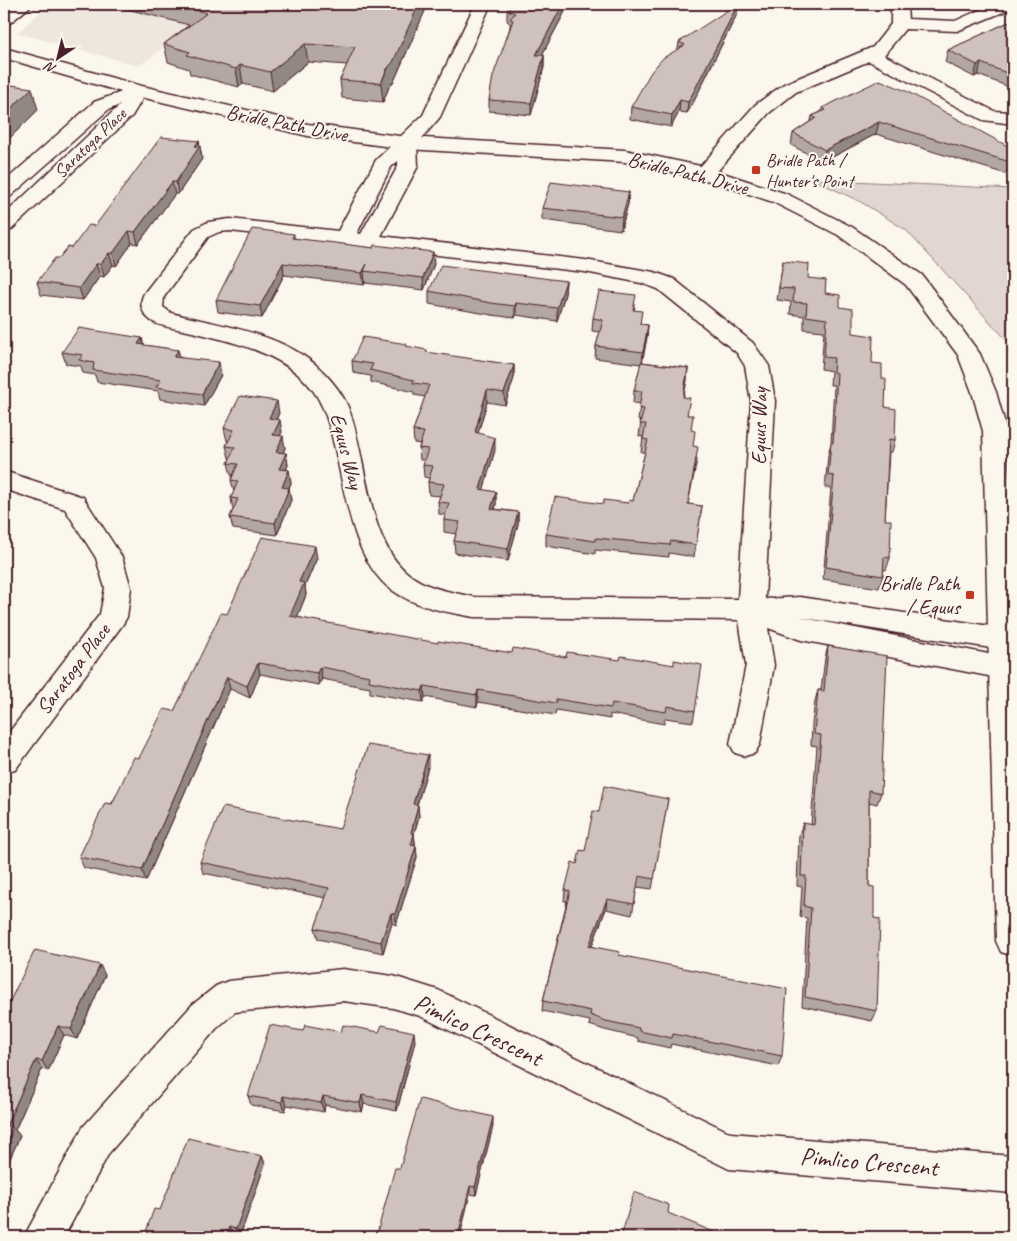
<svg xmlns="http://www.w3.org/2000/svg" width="1017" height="1241" viewBox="0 0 1017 1241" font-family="Caveat,sans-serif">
  <rect width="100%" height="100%" fill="#fbf7ec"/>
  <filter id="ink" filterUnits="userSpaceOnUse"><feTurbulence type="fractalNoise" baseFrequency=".02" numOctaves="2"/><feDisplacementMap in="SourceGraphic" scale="10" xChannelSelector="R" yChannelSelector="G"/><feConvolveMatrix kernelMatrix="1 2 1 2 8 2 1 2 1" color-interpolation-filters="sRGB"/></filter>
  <g filter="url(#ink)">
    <path fill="#eee7de" d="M 49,4 L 222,4 L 139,66 L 17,33 Z"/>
    <path fill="#e2d7d0" stroke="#967b7e" d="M 812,179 L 1013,189 L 1013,347 L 906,230 L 861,202 Z"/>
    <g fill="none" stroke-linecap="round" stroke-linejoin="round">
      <defs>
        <path id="street" d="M 14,4 L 33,4 L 10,23 L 4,24 L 4,11 Z
          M 475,4 L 491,4 L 440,117 L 417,144 L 418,166 L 381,236 L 585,260 L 654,272 L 674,279 L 753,343 L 769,366 L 775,401 L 765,599 L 800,597 L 1003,628 L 1013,632 L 1013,647 L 1003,650 L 799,617 L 1004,657 L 1013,660 L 1013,676 L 1004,679 L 801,640 L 768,628 L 774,665 L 760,744 L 755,753 L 745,756 L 735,753 L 730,744 L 746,665 L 739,620 L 474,617 C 446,612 415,607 392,590 C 352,561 345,490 334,445 C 328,418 321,395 300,376 C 271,350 229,341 192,332 C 181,329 166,328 155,323 C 143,317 137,304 145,292 L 194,229 L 208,222 L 230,219 L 338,231 L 376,160 L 423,115 ZM 398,161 L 398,166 L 361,234 L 357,233 L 391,167 ZM 230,231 L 585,272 L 641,283 L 658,289 L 737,353 L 745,366 L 751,401 L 738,599 L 474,597 C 452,592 428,589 410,575 C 365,541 368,457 348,407 C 342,392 328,376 316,365 C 277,332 218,325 171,313 L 163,307 L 164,297 L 208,237 L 219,232 Z
          M 887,4 L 904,4 L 907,8 L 908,19 L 955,21 L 993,4 L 1013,4 L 1013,8 L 957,31 L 905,29 L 884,55 L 994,111 L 1013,112 L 1013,124 L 983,120 L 869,61 L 796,92 L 769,113 L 712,177 L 698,177 L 695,173 L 698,169 L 755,105 L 784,84 L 873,47 L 891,24 L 891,9 Z
          M 138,86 L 144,87 L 147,91 L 132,116 L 11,230 L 4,232 L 4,215 L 120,105 L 108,110 L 11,196 L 4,198 L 4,182 L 94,102 Z
          M 4,471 L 83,497 L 122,557 L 131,588 L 127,617 L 123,624 L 15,770 L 4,773 L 4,739 L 100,614 L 105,588 L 96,558 L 65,509 L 4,489 Z
          M 343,969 L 393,976 L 438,990 L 731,1133 L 1013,1156 L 1013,1193 L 729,1169 L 420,1016 L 393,1008 L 343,1001 L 235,1012 L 216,1029 L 109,1153 L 64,1237 L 24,1237 L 83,1127 L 192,1005 L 216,986 L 228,981 Z"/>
        <path id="secondary" d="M 4,48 L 142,86 L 308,124 L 407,137 L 625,150 L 705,167 L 787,194 L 852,227 L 922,275 L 980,354 L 996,392 L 1007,431 L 1013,571 L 1013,956 L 1001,952 L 996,941 L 983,431 L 972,392 L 958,355 L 906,285 L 838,235 L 773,202 L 700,178 L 625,162 L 407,149 L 308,136 L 132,95 L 4,58 Z"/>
      </defs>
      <use href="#street" stroke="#4a1f2b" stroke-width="3"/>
      <use href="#secondary" stroke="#4a1f2b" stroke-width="3"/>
      <use href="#street" fill="#fbf7ec" fill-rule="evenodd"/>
      <use href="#secondary" fill="#fbf7ec" fill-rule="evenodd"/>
    </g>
    <path fill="#b2a7a2" stroke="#4a1f2b" d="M 108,4 L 428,4 L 394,81 L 389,87 L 383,102 L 342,98 L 340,80 L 347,65 L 308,62 L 273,91 L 243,84 L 239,87 L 190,74 L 189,69 L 168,62 L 164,44 L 189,25 Z
      M 569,4 L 542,55 L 544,55 L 544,67 L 531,115 L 489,111 L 489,100 L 510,27 L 510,23 L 507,21 L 507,10 Z
      M 737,14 L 692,105 L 687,113 L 679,112 L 671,127 L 630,119 L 631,107 L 678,49 L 679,42 Z
      M 1013,20 L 1013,84 L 1009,87 L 978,75 L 974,77 L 945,62 L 948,50 Z
      M 822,108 L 1013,149 L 1013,157 L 1006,174 L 876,134 L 823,162 L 791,145 L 793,133 L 811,121 L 812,116 L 821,112 Z
      M 199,141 L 202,159 L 178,194 L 175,194 L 138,244 L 132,243 L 116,266 L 113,265 L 104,277 L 100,276 L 83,300 L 41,295 L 37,282 L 59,258 L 72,248 L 95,226 Z
      M 629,192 L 628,204 L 621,230 L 542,220 L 542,208 Z
      M 294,234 L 294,238 L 434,264 L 424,290 L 365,283 L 365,282 L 364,285 L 284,275 L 262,318 L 218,312 L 216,300 Z
      M 783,261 L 808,278 L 825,293 L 840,307 L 853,333 L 882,378 L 885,407 L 895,440 L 892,452 L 889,452 L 885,520 L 890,558 L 886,570 L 883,570 L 883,576 L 879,588 L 823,579 L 831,488 L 825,488 L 828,455 L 831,443 L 834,385 L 830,385 L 831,371 L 821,369 L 824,331 L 804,329 L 804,316 L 790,314 L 791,302 L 777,300 Z
      M 566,281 L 565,294 L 557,321 L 516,315 L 515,318 L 492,315 L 429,304 L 429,291 Z
      M 635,307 L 634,310 L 641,324 L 648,325 L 647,337 L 642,362 L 688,368 L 683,397 L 691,431 L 693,446 L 697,460 L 688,504 L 702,506 L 694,557 L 669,553 L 669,557 L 595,550 L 595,554 L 546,546 L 546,534 L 603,504 L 628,503 L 633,501 L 645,452 L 641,452 L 643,437 L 639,436 L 641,421 L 638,420 L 640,404 L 633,403 L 634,391 L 641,364 L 595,358 L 596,346 L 600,332 L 592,331 L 593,318 Z
      M 142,338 L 143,345 L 178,350 L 180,357 L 221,375 L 204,406 L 160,399 L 158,391 L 97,382 L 95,375 L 83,373 L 81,366 L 66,364 L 62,352 Z
      M 408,347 L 427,353 L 514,365 L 514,378 L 505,405 L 487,402 L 478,433 L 495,450 L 483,490 L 496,492 L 496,504 L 495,509 L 518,512 L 518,524 L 508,561 L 455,553 L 454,541 L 456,534 L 444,532 L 444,520 L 445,515 L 439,514 L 438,502 L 440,496 L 429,495 L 428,482 L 429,478 L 424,477 L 423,465 L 425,460 L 420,460 L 419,448 L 420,444 L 414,443 L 413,431 L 425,397 L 414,395 L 414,392 L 371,382 L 371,376 L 353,373 L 352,361 Z
      M 279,413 L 276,419 L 282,432 L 280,435 L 285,448 L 283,453 L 286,453 L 288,465 L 286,470 L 289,470 L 291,483 L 289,488 L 291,500 L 277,535 L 233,529 L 230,517 L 233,510 L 231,498 L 234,492 L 231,480 L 233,475 L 231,475 L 228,463 L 230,458 L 229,458 L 226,446 L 228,441 L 227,441 L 224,428 Z
      M 317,558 L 305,586 L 306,595 L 297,617 L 695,711 L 693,722 L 665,718 L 664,724 L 610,714 L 610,719 L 556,710 L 555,715 L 478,702 L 477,707 L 425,697 L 423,702 L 370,693 L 370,688 L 322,679 L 319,685 L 260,674 L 250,698 L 230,689 L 146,881 L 84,868 L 79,857 L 139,758 L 174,711 L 227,614 Z
      M 828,646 L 881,793 L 877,804 L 869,802 L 869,886 L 874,918 L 877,1011 L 872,1021 L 802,1006 L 807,918 L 800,917 L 802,887 L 797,886 L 799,834 L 803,823 L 811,825 L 817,746 L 811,745 L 812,724 L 815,701 L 818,690 L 821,690 L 825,658 Z
      M 428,767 L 417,805 L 419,816 L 414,834 L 417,857 L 396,925 L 392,923 L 383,953 L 318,939 L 315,928 L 326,898 L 203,873 L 200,862 L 340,829 Z
      M 668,799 L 652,889 L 637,887 L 632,915 L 606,909 L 592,946 L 619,955 L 782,1056 L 778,1066 L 671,1044 L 670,1048 L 638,1041 L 638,1038 L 605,1030 L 589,1025 L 590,1021 L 542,1011 L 543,1001 L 567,901 L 564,901 L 565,890 L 577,864 L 585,851 L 599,812 Z
      M 105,975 L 77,1039 L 64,1035 L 48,1071 L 42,1069 L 15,1130 L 20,1136 L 4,1172 L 4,1013 Z
      M 303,1031 L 341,1032 L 415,1041 L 397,1111 L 364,1104 L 362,1112 L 325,1105 L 324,1112 L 287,1105 L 285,1111 L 251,1105 L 248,1096 Z
      M 493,1126 L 476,1195 L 470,1194 L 400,1168 Z
      M 262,1156 L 265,1164 L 240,1236 L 234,1235 L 233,1237 L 144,1237 L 160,1210 Z"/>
    <path fill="#918884" stroke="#4a1f2b" d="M 419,4 L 428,4 L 394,81 L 389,87 L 383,102 L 381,83 Z
      M 563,4 L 569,4 L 536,66 L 536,55 Z
      M 738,4 L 737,14 L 692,105 L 687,113 L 688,102 Z
      M 305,44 L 308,62 L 273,91 L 270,72 Z
      M 544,55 L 544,67 L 531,115 L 531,103 Z
      M 981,63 L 978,75 L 974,77 L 977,65 Z
      M 240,65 L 243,84 L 239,87 L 236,69 Z
      M 1013,74 L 1013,84 L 1009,87 L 1012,75 Z
      M 32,88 L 38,110 L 4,144 L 4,115 Z
      M 680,100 L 679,112 L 671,127 L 672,115 Z
      M 879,122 L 876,134 L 823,162 L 825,150 Z
      M 199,141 L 202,159 L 178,194 L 176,182 Z
      M 1013,155 L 1011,162 L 1006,174 L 1010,162 Z
      M 172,182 L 175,194 L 138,244 L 135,232 Z
      M 629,192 L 628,204 L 621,230 L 622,217 Z
      M 129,231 L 132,243 L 116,266 L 113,253 Z
      M 433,252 L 434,264 L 424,290 L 423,278 Z
      M 109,253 L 113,265 L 104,277 L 101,264 Z
      M 283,263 L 284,275 L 262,318 L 260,306 Z
      M 96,264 L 100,276 L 83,300 L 79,288 Z
      M 367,264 L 364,271 L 365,282 L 364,285 L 362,273 Z
      M 566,281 L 565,294 L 557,321 L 557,308 Z
      M 516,303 L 516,315 L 515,318 L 515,306 Z
      M 648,325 L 647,337 L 642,364 L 643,352 Z
      M 142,338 L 145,351 L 138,344 Z
      M 178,350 L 181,362 L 174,357 Z
      M 219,362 L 221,375 L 204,406 L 202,394 Z
      M 514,365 L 514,378 L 505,405 L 504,393 Z
      M 688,368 L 687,381 L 681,409 L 683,397 Z
      M 487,390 L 487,402 L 475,444 L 475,432 Z
      M 277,401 L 279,413 L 272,431 L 269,418 Z
      M 280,420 L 282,432 L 275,447 L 273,435 Z
      M 283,436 L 285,448 L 278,464 L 276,452 Z
      M 495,438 L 495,450 L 480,502 L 480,489 Z
      M 286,453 L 288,465 L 281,481 L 279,469 Z
      M 289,470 L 291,483 L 284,499 L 282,487 Z
      M 289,488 L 291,500 L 277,535 L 275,523 Z
      M 496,492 L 496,504 L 491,521 L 491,509 Z
      M 518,512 L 518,524 L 508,561 L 508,549 Z
      M 315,546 L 317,558 L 305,586 L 306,595 L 293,628 L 290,616 L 299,582 Z
      M 258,663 L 260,674 L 250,698 L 247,686 Z
      M 320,667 L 322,679 L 319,685 L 317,673 Z
      M 227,677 L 230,689 L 146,881 L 142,870 Z
      M 424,686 L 425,697 L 423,702 L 422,691 Z
      M 478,690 L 478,702 L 477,707 L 477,695 Z
      M 428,755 L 428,767 L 414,815 L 413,804 Z
      M 418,805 L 419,816 L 414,834 L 415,844 L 412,856 L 411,833 Z
      M 416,846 L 417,857 L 396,925 L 395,914 Z
      M 607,899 L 606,909 L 588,956 L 589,946 Z
      M 391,913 L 392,923 L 383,953 L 381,942 Z
      M 100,965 L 105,975 L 77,1039 L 71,1029 Z
      M 58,1026 L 64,1035 L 48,1071 L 42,1061 Z
      M 414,1032 L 415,1041 L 397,1111 L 396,1102 Z
      M 36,1060 L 42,1069 L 15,1130 L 20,1136 L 4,1172 L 4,1147 L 6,1126 Z
      M 362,1095 L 364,1104 L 362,1112 L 360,1103 Z
      M 283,1096 L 287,1105 L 285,1111 L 282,1102 Z
      M 323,1096 L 325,1105 L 324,1112 L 321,1103 Z
      M 493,1117 L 493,1126 L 476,1195 L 475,1187 Z
      M 262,1156 L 265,1164 L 240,1236 L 236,1229 Z
      M 470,1186 L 470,1194 L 460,1237 L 458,1237 Z
      M 229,1227 L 234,1235 L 233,1237 L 226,1237 Z"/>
    <path fill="#cfc2bc" stroke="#4a1f2b" d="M 173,4 L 419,4 L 393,62 L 387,69 L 381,83 L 340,80 L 355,47 L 305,44 L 270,72 L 240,65 L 236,69 L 187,55 L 190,52 L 164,44 L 207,13 Z
      M 515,4 L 563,4 L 536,55 L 544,55 L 531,103 L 489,100 L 493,76 L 513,20 L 510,19 L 515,13 L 507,10 Z
      M 737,4 L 738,4 L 693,93 L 688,102 L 680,100 L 672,115 L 631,107 L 651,72 L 663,58 L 685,45 L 679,42 Z
      M 1013,20 L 1013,74 L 1012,75 L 981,63 L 977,65 L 948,50 Z
      M 880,80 L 906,91 L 1013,149 L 1013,155 L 1010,162 L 879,122 L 825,150 L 793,133 L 816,118 L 812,116 L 826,110 L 822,108 Z
      M 4,84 L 32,88 L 4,115 Z
      M 161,137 L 199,141 L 195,146 L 199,147 L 176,182 L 172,182 L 135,232 L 129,231 L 113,253 L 109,253 L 101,264 L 96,264 L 79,288 L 37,282 L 55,258 L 59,258 L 68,247 L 72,248 L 89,225 L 95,226 Z
      M 551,182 L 629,192 L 622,217 L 542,208 Z
      M 252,229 L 294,234 L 292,238 L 335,243 L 374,248 L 375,245 L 433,252 L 423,278 L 364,271 L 367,264 L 362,273 L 283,263 L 260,306 L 216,300 Z
      M 783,261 L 809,264 L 808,278 L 826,280 L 825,293 L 840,295 L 840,307 L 853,309 L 853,333 L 873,336 L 872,363 L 882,364 L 882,378 L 886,379 L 885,407 L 896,409 L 895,440 L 889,439 L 885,520 L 891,520 L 890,558 L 884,557 L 883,576 L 826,567 L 834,476 L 828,475 L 831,443 L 833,443 L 837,373 L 833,372 L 834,358 L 824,357 L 827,319 L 806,316 L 807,303 L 793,302 L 794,289 L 779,288 Z
      M 441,265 L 566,281 L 557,308 L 516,303 L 515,306 L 491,303 L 429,291 Z
      M 599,291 L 636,295 L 633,310 L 642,311 L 640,324 L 648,325 L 643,352 L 596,346 L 603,320 L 593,318 Z
      M 79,328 L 142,338 L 138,344 L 178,350 L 174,357 L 219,362 L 202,394 L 156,387 L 161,380 L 93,370 L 94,363 L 79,360 L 83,355 L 62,352 Z
      M 363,337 L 407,344 L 406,346 L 427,350 L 426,352 L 514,365 L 504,393 L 487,390 L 475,432 L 495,438 L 480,489 L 496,492 L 491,509 L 518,512 L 508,549 L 454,541 L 460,522 L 444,520 L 449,503 L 438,502 L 444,484 L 428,482 L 433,466 L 423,465 L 428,449 L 419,448 L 424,432 L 413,431 L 429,385 L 413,383 L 414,380 L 370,370 L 373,364 L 352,361 Z
      M 641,362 L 688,368 L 683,397 L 690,398 L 687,415 L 693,415 L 691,430 L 695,431 L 693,446 L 698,447 L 688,504 L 702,506 L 696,545 L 671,541 L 670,545 L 596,538 L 595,541 L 546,534 L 555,497 L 603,504 L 604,500 L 628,503 L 629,500 L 633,501 L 648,440 L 643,439 L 646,424 L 640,424 L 644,409 L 639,408 L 642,391 L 634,391 Z
      M 240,396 L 277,401 L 269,418 L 280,420 L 273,435 L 283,436 L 276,452 L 286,453 L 279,469 L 289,470 L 282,487 L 289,488 L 275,523 L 230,517 L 238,499 L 231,498 L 238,481 L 231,480 L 238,464 L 228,463 L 235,447 L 226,446 L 234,430 L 224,428 Z
      M 262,537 L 315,546 L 299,582 L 304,583 L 290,616 L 438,643 L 438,641 L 512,653 L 513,648 L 566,657 L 567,652 L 620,660 L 621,656 L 674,665 L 674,660 L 702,665 L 695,711 L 667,706 L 666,712 L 612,703 L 611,708 L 556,699 L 556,703 L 478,690 L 477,695 L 424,686 L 422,691 L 369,681 L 370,676 L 320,667 L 317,673 L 258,663 L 247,686 L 227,677 L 142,870 L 79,857 L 105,803 L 112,804 L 134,757 L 139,758 L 164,709 L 174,711 L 221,613 L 227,614 Z
      M 828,646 L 887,656 L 881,793 L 869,790 L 869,886 L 874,887 L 874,918 L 880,919 L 877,1011 L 805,997 L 811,908 L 804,906 L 806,876 L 801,876 L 803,823 L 814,825 L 821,735 L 814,734 L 818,690 L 824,691 Z
      M 368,745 L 428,755 L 413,804 L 418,805 L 411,833 L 414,834 L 411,845 L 416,846 L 395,914 L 391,913 L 381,942 L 315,928 L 329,888 L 200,862 L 223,807 L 340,829 Z
      M 604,786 L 668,799 L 654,879 L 639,876 L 634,904 L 607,899 L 589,946 L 620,952 L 619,955 L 787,989 L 782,1056 L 673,1034 L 672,1038 L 639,1031 L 639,1028 L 606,1021 L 590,1015 L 591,1011 L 543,1001 L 570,891 L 565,890 L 572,862 L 577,864 L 580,850 L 585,851 L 593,811 L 599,812 Z
      M 35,950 L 100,965 L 71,1029 L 58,1026 L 42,1061 L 36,1060 L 6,1126 L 13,1128 L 4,1147 L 4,1013 Z
      M 270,1025 L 303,1031 L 305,1025 L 341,1032 L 343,1025 L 379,1032 L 382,1025 L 414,1032 L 396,1102 L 362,1095 L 360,1103 L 323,1096 L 321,1103 L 283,1096 L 282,1102 L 248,1096 Z
      M 420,1099 L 493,1117 L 475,1187 L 470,1186 L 458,1237 L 376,1237 L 395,1168 L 400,1168 Z
      M 188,1138 L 262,1156 L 236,1229 L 229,1227 L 226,1237 L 144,1237 L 154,1209 L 160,1210 Z
      M 634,1192 L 669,1205 L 668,1213 L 726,1237 L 621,1237 Z"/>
  </g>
  <g fill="#c8321e" stroke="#fbf7ec" stroke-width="2">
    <rect x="751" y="165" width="10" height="10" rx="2.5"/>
    <rect x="965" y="590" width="10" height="10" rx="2.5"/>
  </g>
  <g text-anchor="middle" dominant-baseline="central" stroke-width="4" stroke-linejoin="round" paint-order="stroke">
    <g font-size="18" fill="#4a1f2b" stroke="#fbf7ec">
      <text transform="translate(90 143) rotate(-44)">Saratoga Place</text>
    </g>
    <g font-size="18" fill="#4a1f2b" stroke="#fbf7ec" text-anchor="start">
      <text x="766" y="160">Bridle Path /<tspan x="766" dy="21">Hunter's Point</tspan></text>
    </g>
    <g font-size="21" fill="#4a1f2b" stroke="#fbf7ec">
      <text transform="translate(287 123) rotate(11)">Bridle Path Drive</text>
      <text transform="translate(688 173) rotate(14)">Bridle Path Drive</text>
      <text transform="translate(759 426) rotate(-90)">Equus Way</text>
      <text transform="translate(347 451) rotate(75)">Equus Way</text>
      <text transform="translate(73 669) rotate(-53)">Saratoga Place</text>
    </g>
    <g font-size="21" fill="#4a1f2b" stroke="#fbf7ec" text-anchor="end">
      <text x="960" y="583">Bridle Path<tspan x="960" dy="24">/ Equus</tspan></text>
    </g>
    <g font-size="25" fill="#4a1f2b" stroke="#fbf7ec">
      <text transform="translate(478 1030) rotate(25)">Pimlico Crescent</text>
      <text transform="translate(869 1162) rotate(5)">Pimlico Crescent</text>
    </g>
  </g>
  <rect width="1017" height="1241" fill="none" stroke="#fbf7ec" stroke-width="20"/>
  <rect x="10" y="10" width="997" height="1221" fill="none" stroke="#4a1f2b" stroke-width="2" filter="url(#ink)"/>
  <g transform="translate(58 58) rotate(215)" stroke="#fbf7ec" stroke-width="4" paint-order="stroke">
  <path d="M0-4L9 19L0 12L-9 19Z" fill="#4a1f2b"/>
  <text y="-8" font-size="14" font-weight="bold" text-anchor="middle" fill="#4a1f2b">N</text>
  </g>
</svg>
